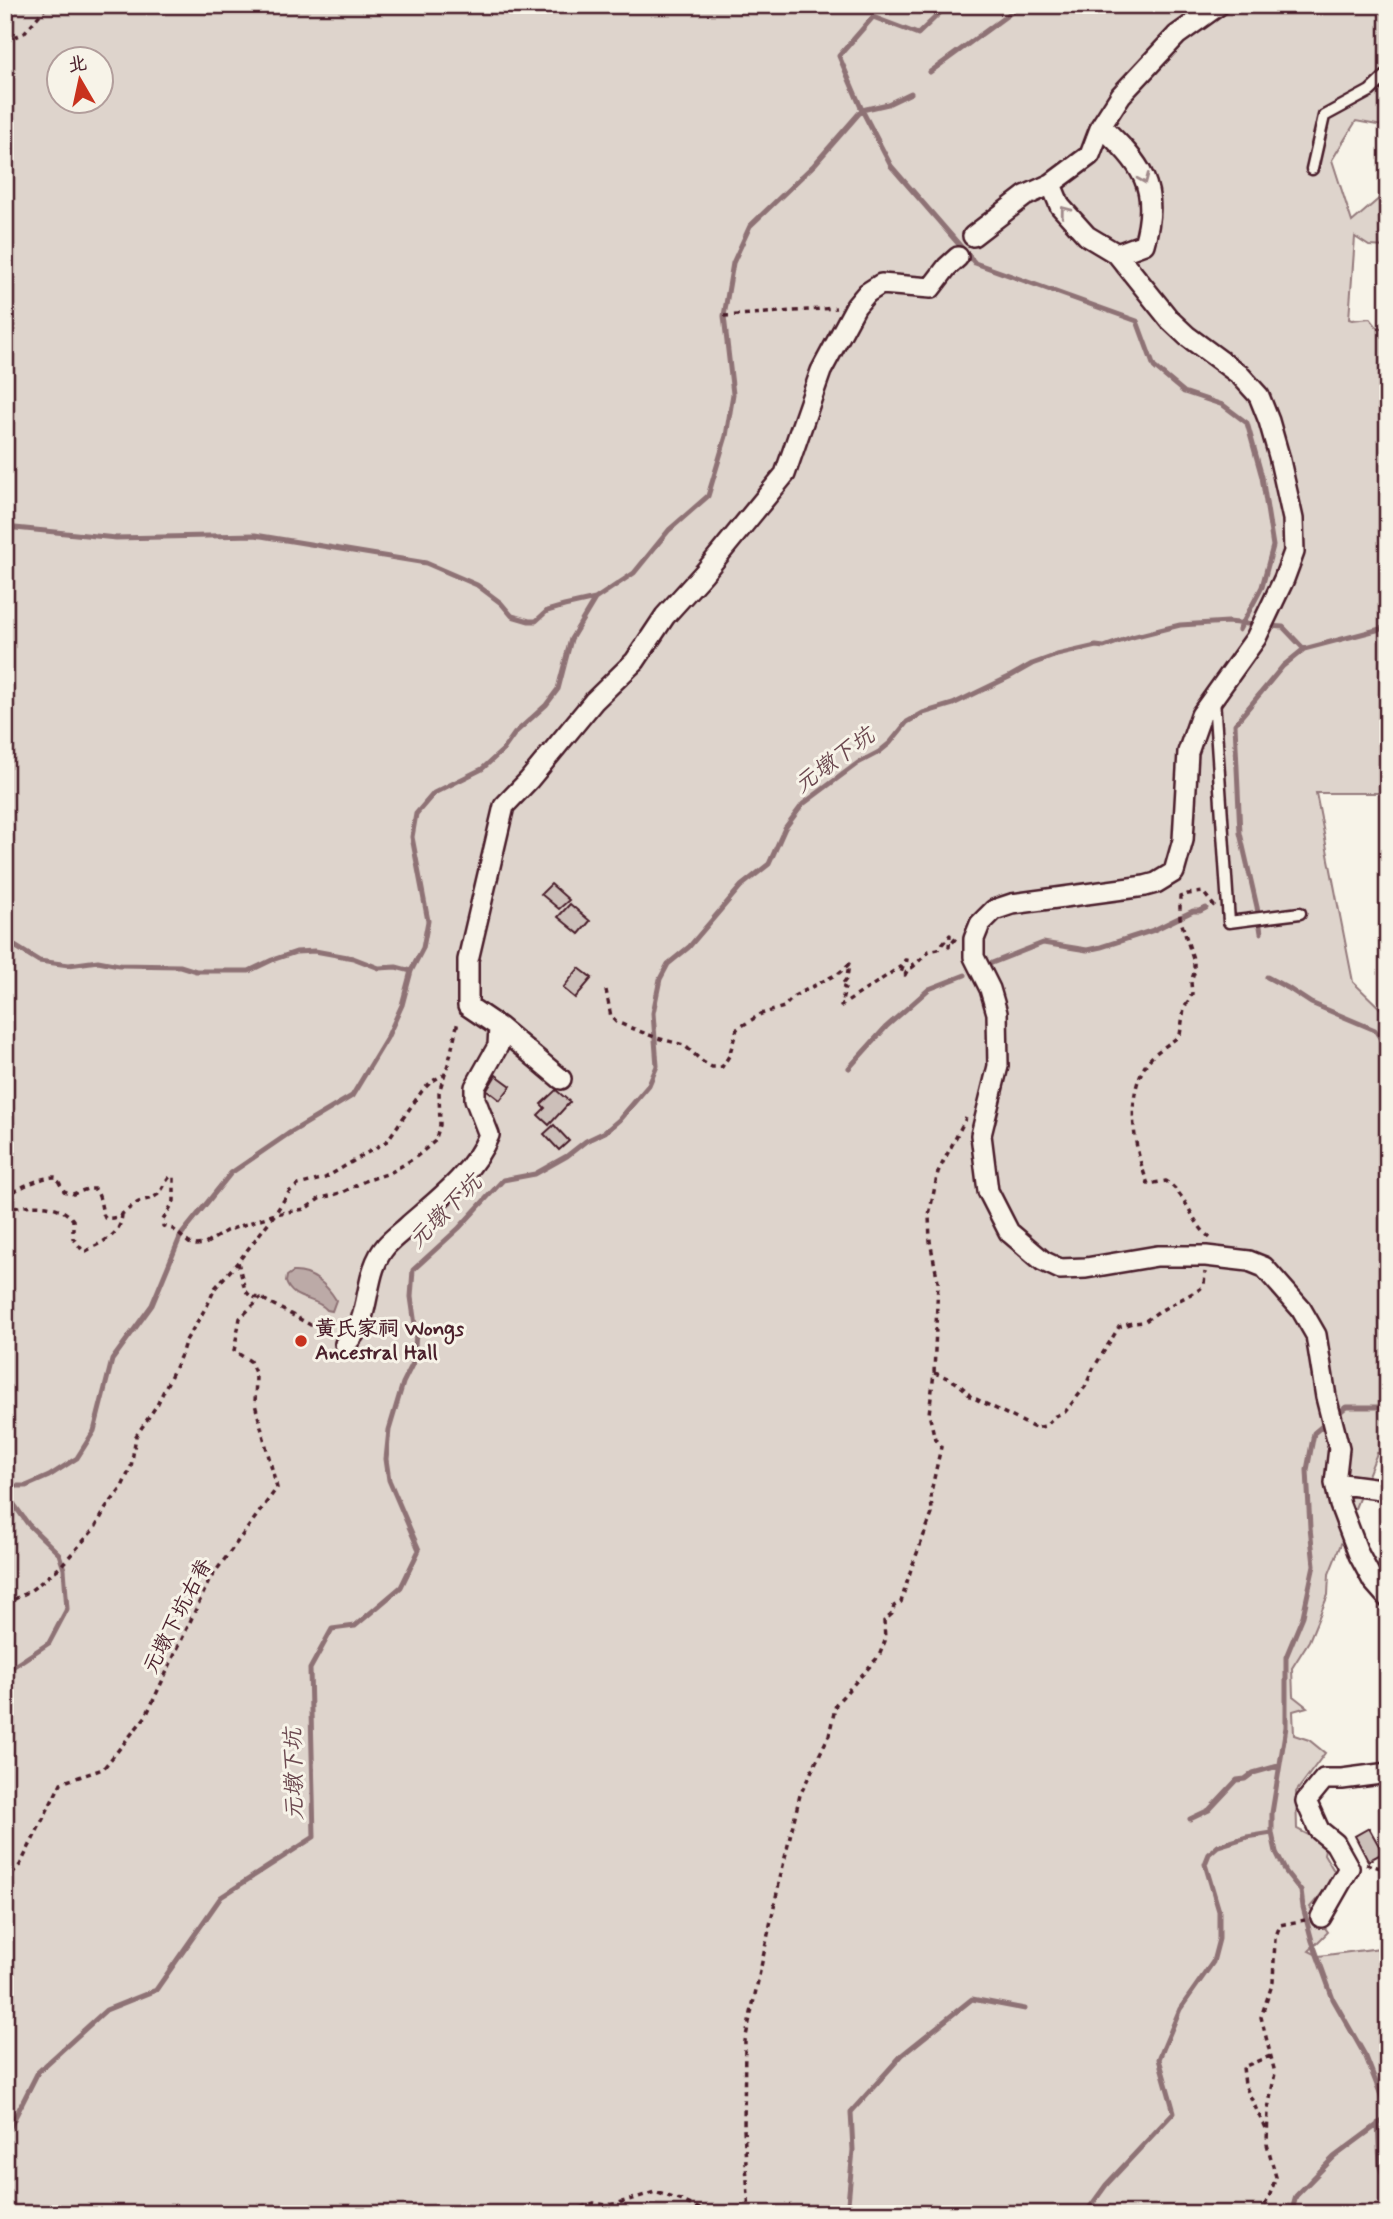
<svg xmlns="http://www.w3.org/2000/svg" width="1393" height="2219" viewBox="0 0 1393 2219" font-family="Mynerve,'LXGW WenKai TC',sans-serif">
  <rect width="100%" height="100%" fill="#f7f3e8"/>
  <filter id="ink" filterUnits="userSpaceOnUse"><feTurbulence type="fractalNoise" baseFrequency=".0143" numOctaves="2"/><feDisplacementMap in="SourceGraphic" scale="14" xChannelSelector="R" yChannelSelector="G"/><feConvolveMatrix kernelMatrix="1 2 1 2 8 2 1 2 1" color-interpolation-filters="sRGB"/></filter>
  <g filter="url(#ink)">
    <path fill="#ded4cc" stroke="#947a7c" stroke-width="2" fill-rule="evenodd" d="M 5,5 L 1388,5 L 1388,127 L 1356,121 L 1332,160 L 1352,222 L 1381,197 L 1388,213 L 1388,247 L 1369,246 L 1355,237 L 1349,319 L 1352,320 L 1370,318 L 1377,327 L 1388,330 L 1388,797 L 1380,793 L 1316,793 L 1353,982 L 1388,1016 L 1388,1455 L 1377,1453 L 1329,1574 L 1328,1595 L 1309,1641 L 1292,1668 L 1293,1696 L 1307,1707 L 1293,1711 L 1294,1735 L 1309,1740 L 1325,1753 L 1296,1792 L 1297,1829 L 1326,1844 L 1324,1854 L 1337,1876 L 1310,1907 L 1328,1932 L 1309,1951 L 1319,1956 L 1388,1947 L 1388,2214 L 5,2214 ZM 60,60 L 102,60 L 102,102 L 60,102 Z"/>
    <path fill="#bcaaa7" stroke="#8e7275" stroke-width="2" d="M 293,1272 C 312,1271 327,1285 336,1300 L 332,1311 L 327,1310 C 315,1296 293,1302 286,1282 L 287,1276 Z"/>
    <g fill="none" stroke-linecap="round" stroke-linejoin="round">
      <path stroke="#8e7275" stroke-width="5" d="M 950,5 L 946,7 L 918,34 L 873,17 L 839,56 L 862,110 L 891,166 L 975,263 L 1137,321 L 1154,367 L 1184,392 L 1223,405 L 1247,423 L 1262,477 L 1273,546 L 1262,587 L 1239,630
        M 930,72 L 1020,6 L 1041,5
        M 5,527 L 116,538 L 255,535 L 426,563 L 477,585 L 501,603 L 512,616 L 529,621 L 536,621 L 547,611 L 564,606 L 595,599
        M 1268,626 L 1283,627 L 1304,649
        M 1261,933 L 1257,907 L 1240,833 L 1235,724 L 1283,666 L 1304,649 L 1388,627
        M 5,940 L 39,961 L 69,965 L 98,961 L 119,965 L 180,966 L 196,971 L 249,971 L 272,960 L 296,952 L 315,951 L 353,958 L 379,968 L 396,967 L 411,971
        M 992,963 L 1043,943 L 1087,950 L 1101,947 L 1154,930 L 1193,911 L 1200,911 L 1206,908
        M 1267,977 L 1288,988 L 1311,1003 L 1375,1030 L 1388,1050
        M 849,1068 L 886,1027 L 929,989 L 965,975
        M 1335,1416 L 1346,1407 L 1388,1407
        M 1327,1422 L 1314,1433 L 1307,1470 L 1310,1528 L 1314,1565 L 1303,1616 L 1286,1657 L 1286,1727 L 1272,1813 L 1272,1833 L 1276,1852 L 1286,1872 L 1301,1891 L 1303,1907 L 1312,1941 L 1333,1999 L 1366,2057 L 1388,2113
        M 5,1486 L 26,1486 L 49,1476 L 77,1458 L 94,1431 L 112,1360 L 152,1305 L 181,1235 L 231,1173 L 288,1134 L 352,1096 L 387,1038 L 402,1005 L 411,971 L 423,948 L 428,921 L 412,837 L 416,814 L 434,793 L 482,769 L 503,750 L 515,733 L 546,705 L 558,689 L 571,639 L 595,599 L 634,573 L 669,530 L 708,496 L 726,436 L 733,394 L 724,316 L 733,263 L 750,226 L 814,165 L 862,110 L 888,104 L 911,93
        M 5,1492 L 28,1524 L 59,1554 L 64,1569 L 67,1609 L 49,1643 L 5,1672
        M 1190,1819 L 1209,1810 L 1237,1780 L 1245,1779 L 1253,1773 L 1278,1766
        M 1378,2123 L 1380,2167 L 1388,2189
        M 5,2137 L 38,2072 L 106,2010 L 156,1990 L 221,1897 L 314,1837 L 310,1669 L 332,1629 L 355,1626 L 401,1587 L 419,1550 L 389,1480 L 386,1459 L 389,1430 L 403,1383 L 414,1361 L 416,1332 L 411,1297 L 413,1270 L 459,1228 L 503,1180 L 535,1174 L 567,1156 L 586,1141 L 605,1132 L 619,1120 L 649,1085 L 657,1066 L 653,1013 L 660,979 L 668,964 L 689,947 L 741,886 L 769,864 L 785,828 L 803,804 L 858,763 L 879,752 L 890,743 L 907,722 L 923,713 L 953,704 L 1009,677 L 1032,664 L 1057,655 L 1096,646 L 1104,647 L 1132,637 L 1180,625 L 1228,622 L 1258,625
        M 847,2214 L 853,2150 L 851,2112 L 902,2055 L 972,1999 L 1025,2009
        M 1085,2214 L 1106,2185 L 1174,2112 L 1159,2059 L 1180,2009 L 1213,1962 L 1219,1939 L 1219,1911 L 1205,1864 L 1209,1854 L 1218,1846 L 1247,1837 L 1272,1833
        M 1291,2214 L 1296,2196 L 1334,2157 L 1388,2117"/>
    </g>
    <path fill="#ccbfb9" stroke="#4a1f2b" stroke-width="2" d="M 551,884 L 569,900 L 559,909 L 541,894 Z
      M 570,904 L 590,921 L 579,934 L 558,917 Z
      M 579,968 L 592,978 L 575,998 L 563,988 Z
      M 496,1075 L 511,1086 L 500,1100 L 487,1090 Z
      M 556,1090 L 570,1102 L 549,1125 L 538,1115 L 545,1108 L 541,1104 Z
      M 554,1125 L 569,1141 L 559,1150 L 544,1134 Z
      M 1369,1828 L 1383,1853 L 1368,1861 L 1355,1836 Z"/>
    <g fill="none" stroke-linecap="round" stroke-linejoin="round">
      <defs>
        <path id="service" d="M 1312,169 L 1324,116 L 1370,91 L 1388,74
          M 1214,699 L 1229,922 L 1300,913"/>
        <path id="minor" d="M 1219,5 L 1177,35 L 1121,95 L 1101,126 L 1090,155 L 1051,184 L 1060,206 L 1087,236 L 1117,254 L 1170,320 L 1187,336 L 1240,375 L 1259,396 L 1269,421 L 1279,456 L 1293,519 L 1294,552 L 1284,579 L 1256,638 L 1201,715 L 1188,752 L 1183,840 L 1174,872 L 1156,883 L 1145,886 L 1012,904 L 994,910 L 980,924 L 974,939 L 974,957 L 990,989 L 997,1013 L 998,1066 L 981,1135 L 988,1191 L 1009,1232 L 1043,1261 L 1060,1269 L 1086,1268 L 1157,1256 L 1206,1256 L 1249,1261 L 1264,1267 L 1301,1309 L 1316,1335 L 1326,1397 L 1339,1448 L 1335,1483 L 1340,1505 L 1359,1555 L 1373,1581 L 1388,1598
          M 1101,126 C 1141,164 1161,187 1144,244 L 1117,254
          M 973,236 L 1025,196 L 1051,184
          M 499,1027 L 561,1079
          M 345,1344 C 374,1320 361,1275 386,1246 C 393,1238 403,1231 410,1224 C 440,1198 474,1172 489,1135 L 475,1099 L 475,1087 L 498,1046 L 499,1027 L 468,1006 L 468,960 L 504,806 L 529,780 L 594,701 L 635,661 L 665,616 L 704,573 L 785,474 L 821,371 L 856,306 L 867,293 L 881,284 L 931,288 L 947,267 L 958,257
          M 1335,1483 L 1388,1490
          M 1321,1917 L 1349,1868 L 1335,1843 L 1319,1830 L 1306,1801 L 1324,1779 L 1342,1779 L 1388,1773"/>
      </defs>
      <use href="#service" stroke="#4a1f2b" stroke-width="15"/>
      <use href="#minor" stroke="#4a1f2b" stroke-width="24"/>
      <path stroke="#4a1f2b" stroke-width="3.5" stroke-dasharray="5 5" stroke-linecap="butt" d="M 5,41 L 24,33 L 48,5
        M 724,316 L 836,308
        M 903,967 L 901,973 L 905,975 L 907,971 L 914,966
        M 606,990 L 611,1017 L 616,1022 L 657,1038 L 684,1045 L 703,1062 L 712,1067 L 722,1067 L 729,1056 L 737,1029 L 761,1014 L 784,1007 L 794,996 L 839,973 L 849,964 L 847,978 L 841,986 L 845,988 L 841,1006 L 903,965 L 905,960 L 911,961 L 914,966 L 929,951 L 938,949 L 950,935 L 949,947 L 956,938
        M 5,1197 C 16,1189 43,1176 56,1177 L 64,1191 L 73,1194 L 87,1189 L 95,1189 C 102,1198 100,1208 105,1218 C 121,1221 128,1206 141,1201 C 147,1199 152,1199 157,1195 C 164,1190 164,1182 170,1177 L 174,1177 L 174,1201 L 163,1220 L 163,1226 L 173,1229 L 189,1243 L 196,1245 L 205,1244 L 226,1231 L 275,1214 L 289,1192 L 298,1185 L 325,1178 L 387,1141 L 422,1091 L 431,1082 L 443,1075
        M 5,1211 C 25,1203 59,1201 73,1220 L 73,1238 L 83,1251 L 86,1251 C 103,1241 121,1236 122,1214
        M 1210,1238 C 1191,1222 1187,1195 1166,1181 L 1148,1184 C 1134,1149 1124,1096 1147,1063 C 1155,1051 1169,1045 1180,1035 L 1184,1008 L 1192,994 L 1191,982 L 1194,973 L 1194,962 L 1180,918 L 1180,897 L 1188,894 L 1203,892 L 1215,907
        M 329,1335 L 261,1298 L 251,1297 L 245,1290 L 238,1262 L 275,1214 L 305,1209 L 319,1199 L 343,1192 L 365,1181 L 390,1173 L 416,1157 L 435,1141 L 440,1125 L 439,1092 L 449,1061 L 458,1021
        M 934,1373 C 949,1378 961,1383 970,1396 L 1035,1428 L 1045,1426 L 1055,1416 L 1065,1412 L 1085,1387 L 1093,1369 L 1119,1327 L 1132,1323 L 1144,1322 L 1158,1312 L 1200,1289 L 1204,1285 L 1205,1272
        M 5,1604 L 30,1591 L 59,1568 L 95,1528 L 106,1508 L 121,1489 L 131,1467 L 136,1436 L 157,1405 L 181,1355 L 185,1342 L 208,1304 L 215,1288 L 238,1262
        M 1366,1864 L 1388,1870
        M 5,1881 L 20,1865 L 61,1783 L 103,1769 L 146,1716 L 210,1579 L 277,1488 L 255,1404 L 256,1375 L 250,1361 L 234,1351 L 240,1318 L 261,1298
        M 1265,2128 L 1245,2085 L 1243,2067 L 1270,2056
        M 562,2214 L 594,2203 L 607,2205 L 619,2203 L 655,2192 L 680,2200 L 712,2214
        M 749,2214 L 744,2129 L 745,2041 L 781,1874 L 800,1795 L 829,1735 L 836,1704 L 879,1656 L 885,1641 L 884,1621 L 892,1614 L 894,1606 L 901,1602 L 911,1569 L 932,1514 L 931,1492 L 941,1447 L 935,1439 L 929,1414 L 934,1373 L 938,1282 L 930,1241 L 929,1215 L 938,1172 L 966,1118
        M 1260,2214 L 1269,2197 L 1276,2177 L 1267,2144 L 1268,2109 L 1275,2073 L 1261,2017 L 1273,1982 L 1275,1939 L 1280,1925 L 1305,1920"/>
      <use href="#service" stroke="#f7f3e8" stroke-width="10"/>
      <use href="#minor" stroke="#f7f3e8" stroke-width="19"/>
    </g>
    <defs><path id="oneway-chevron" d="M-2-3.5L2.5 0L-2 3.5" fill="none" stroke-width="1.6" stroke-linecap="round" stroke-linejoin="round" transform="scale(1.75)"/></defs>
    <g stroke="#a0898a">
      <use href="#oneway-chevron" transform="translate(1144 179) rotate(67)"/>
      <use href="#oneway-chevron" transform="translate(1065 211) rotate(-127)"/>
    </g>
  </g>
  <circle fill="#c8321e" stroke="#f7f3e8" stroke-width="2.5" cx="301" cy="1341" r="7"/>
  <g text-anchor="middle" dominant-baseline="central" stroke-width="6" stroke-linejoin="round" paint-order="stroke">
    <g font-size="21" font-weight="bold" fill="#4a1f2b" stroke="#f7f3e8" text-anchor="start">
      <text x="315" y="1329">黃氏家祠 Wongs<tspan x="315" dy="24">Ancestral Hall</tspan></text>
    </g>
    <g font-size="21" fill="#4a1f2b" stroke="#f7f3e8">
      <text transform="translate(178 1616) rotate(-63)">元墩下坑右脊</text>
    </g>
    <g font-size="23" font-style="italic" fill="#6c4950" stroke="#f7f3e8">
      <text transform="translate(835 761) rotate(-36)">元墩下坑</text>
      <text transform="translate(446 1212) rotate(-45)">元墩下坑</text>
      <text transform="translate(295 1774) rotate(-91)">元墩下坑</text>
    </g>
  </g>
  <rect width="1393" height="2219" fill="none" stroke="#f7f3e8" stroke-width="28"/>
  <rect x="14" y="14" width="1365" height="2191" fill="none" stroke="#4a1f2b" stroke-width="2.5" filter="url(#ink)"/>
  <g transform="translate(80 80) rotate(351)"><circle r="33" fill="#f7f3e8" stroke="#b29e9c" stroke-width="2"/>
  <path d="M0-5L12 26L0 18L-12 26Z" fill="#c8321e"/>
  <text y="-10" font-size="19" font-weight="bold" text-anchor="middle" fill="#4a1f2b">北</text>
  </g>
</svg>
